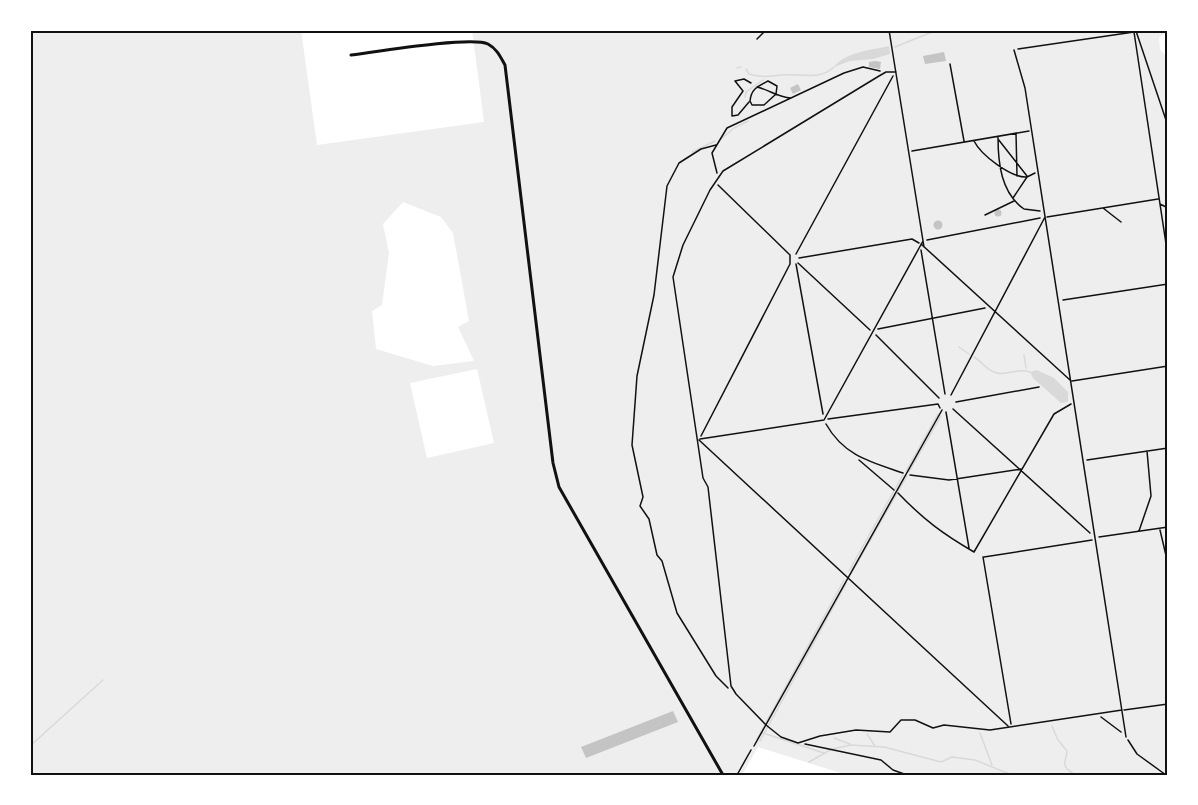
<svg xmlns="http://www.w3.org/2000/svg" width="1198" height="805" viewBox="0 0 1198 805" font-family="Raleway,sans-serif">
  <rect width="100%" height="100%" fill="#fff"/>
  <path fill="#eee" fill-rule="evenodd" d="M 30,30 L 301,30 L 317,145 L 484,122 L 472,30 L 1168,30 L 1159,38 L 1160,49 L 1168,59 L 1168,775 L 847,775 L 758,747 L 742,775 L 30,775 ZM 403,202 L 441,217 L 453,233 L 469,321 L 458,327 L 474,361 L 433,366 L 376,349 L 372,311 L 382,305 L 389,253 L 383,224 ZM 477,369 L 494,443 L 427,458 L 410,383 Z"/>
  <path fill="#d9d9d9" d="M 889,46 L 890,54 L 873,59 L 850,61 L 834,67 C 845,52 872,50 889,46 Z
    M 1037,370 L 1054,378 L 1068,392 L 1068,402 L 1061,403 L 1033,378 L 1030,372 Z"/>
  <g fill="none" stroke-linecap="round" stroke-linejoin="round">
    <path stroke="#d9d9d9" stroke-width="1.5" d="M 895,47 L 937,30
      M 737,68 L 741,67
      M 746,69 L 749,74 C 762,78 769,76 782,75 C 800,73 819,81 834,67
      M 745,97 L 746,92 L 763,80
      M 721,139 L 734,128 L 748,121
      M 692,152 L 715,141
      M 959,347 L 969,354
      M 1024,355 L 1026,368
      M 974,357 C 982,361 985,370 997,373 C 1008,376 1018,367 1030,372
      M 906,471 L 938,414
      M 909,472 L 941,416
      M 849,571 L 903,475
      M 851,574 L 907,476
      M 1052,726 L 1058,740 L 1067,751 C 1066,764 1059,764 1075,775
      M 763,733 L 824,753
      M 980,733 L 992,765
      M 867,734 L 875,746
      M 834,738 L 850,744
      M 757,739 L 844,580
      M 760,741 L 846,584
      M 30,746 L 103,680
      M 809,762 L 832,749 L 851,745 L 884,747 L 941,762 L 952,757 L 975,760 L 1012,775"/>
  </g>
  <path fill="#c4c4c4" d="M 944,52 L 946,61 L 925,64 L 923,56 Z
    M 875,61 L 881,62 L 880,69 L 869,67 L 869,62 Z
    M 798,84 L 801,90 L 793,94 L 790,88 Z
    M994.5 213a3.5 3.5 0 1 1 7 0a3.5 3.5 0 1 1-7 0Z
    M933.5 225a4.5 4.5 0 1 1 9 0a4.5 4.5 0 1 1-9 0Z
    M 673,711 L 678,722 L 586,758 L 581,747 Z"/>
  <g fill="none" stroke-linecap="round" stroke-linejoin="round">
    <path stroke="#111" stroke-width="1.5" d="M 1136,31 L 1168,126
      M 757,39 L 766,30
      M 1018,49 L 1134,32 L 1168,257
      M 950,64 L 964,141
      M 735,81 L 743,91 L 732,107 L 732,116 L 738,115 L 749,102
      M 735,81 L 744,79 L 751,83
      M 768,81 L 777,86 L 776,94 L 764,105 L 752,105 L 750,101 C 751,89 758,86 768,81 Z
      M 757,87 C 770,90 777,97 791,98
      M 1016,133 L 1017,176
      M 998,137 C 998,163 1001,193 1024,209 L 1040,211
      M 998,139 L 1027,176
      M 974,141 C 981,155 1011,178 1027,177
      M 716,145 L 701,149 L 679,163 L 667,186 L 654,295 L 637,376 L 632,445 L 643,497 L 640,506 L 649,519 L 657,555 L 662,561 L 677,613 L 716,676 L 728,688
      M 912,151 L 1029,131
      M 717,173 L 712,153 L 727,128 L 844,73 L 863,67 L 880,71
      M 1013,198 L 1027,177 L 1035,173
      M 1160,204 L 1168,208
      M 1103,208 L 1121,222
      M 985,215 L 1014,201
      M 1047,217 L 1158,199
      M 927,240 L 1040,218
      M 921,250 L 945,394
      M 796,254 L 893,76
      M 799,258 L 912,239 L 919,243
      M 798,263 L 870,330
      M 796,264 L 823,414
      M 1063,300 L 1168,284
      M 878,329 L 985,308
      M 876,335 L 939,398
      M 956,402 L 1039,387
      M 953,409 L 1090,533
      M 946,412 L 969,548
      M 828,419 L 938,404 L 940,408
      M 826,424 C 844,456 871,462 903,473
      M 701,436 L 790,264 L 790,255 L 718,185
      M 859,460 L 894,490
      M 1087,460 L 1168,448
      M 910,475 L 949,480 L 1021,469
      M 898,493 C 924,520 943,534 974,552 L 1054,414 L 1071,404
      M 1160,530 L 1168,564
      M 1139,531 L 1151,496 L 1147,451
      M 1099,537 L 1168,527
      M 983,557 L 1011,724
      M 984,557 L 1092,540
      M 1124,710 L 1168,704
      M 1101,717 L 1121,732
      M 1128,740 L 1137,754 L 1166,775
      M 805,744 L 881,760 L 893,770 L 907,775
      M 737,775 L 751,750"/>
    <path stroke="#111" stroke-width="1.5" d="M 889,30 L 924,247
      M 1014,50 L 1025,88 L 1126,737
      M 896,72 L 886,72 L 879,76 L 723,171 L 710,190 L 683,245 L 673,277 L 703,478 L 708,487 L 731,686 L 736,694 L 766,725 L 781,737 L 798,743 L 820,736 L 856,730 L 890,732 L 901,720 L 915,720 L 933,728 L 944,725 L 990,730 L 1122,710
      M 921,244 L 1070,380
      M 1072,381 L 1168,366
      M 951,395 L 1045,217
      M 700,439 L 824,420 L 923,241
      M 699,440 L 1008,726
      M 754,746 L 942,410"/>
    <path stroke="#111" stroke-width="3" d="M 351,55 C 375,52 471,36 488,44 C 497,49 500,56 505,65 L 553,463 L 559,487 L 723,775"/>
  </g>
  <rect width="1198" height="805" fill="none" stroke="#ffffff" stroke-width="63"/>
  <rect x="32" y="32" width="1134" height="742" fill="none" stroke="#111" stroke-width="2"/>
</svg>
